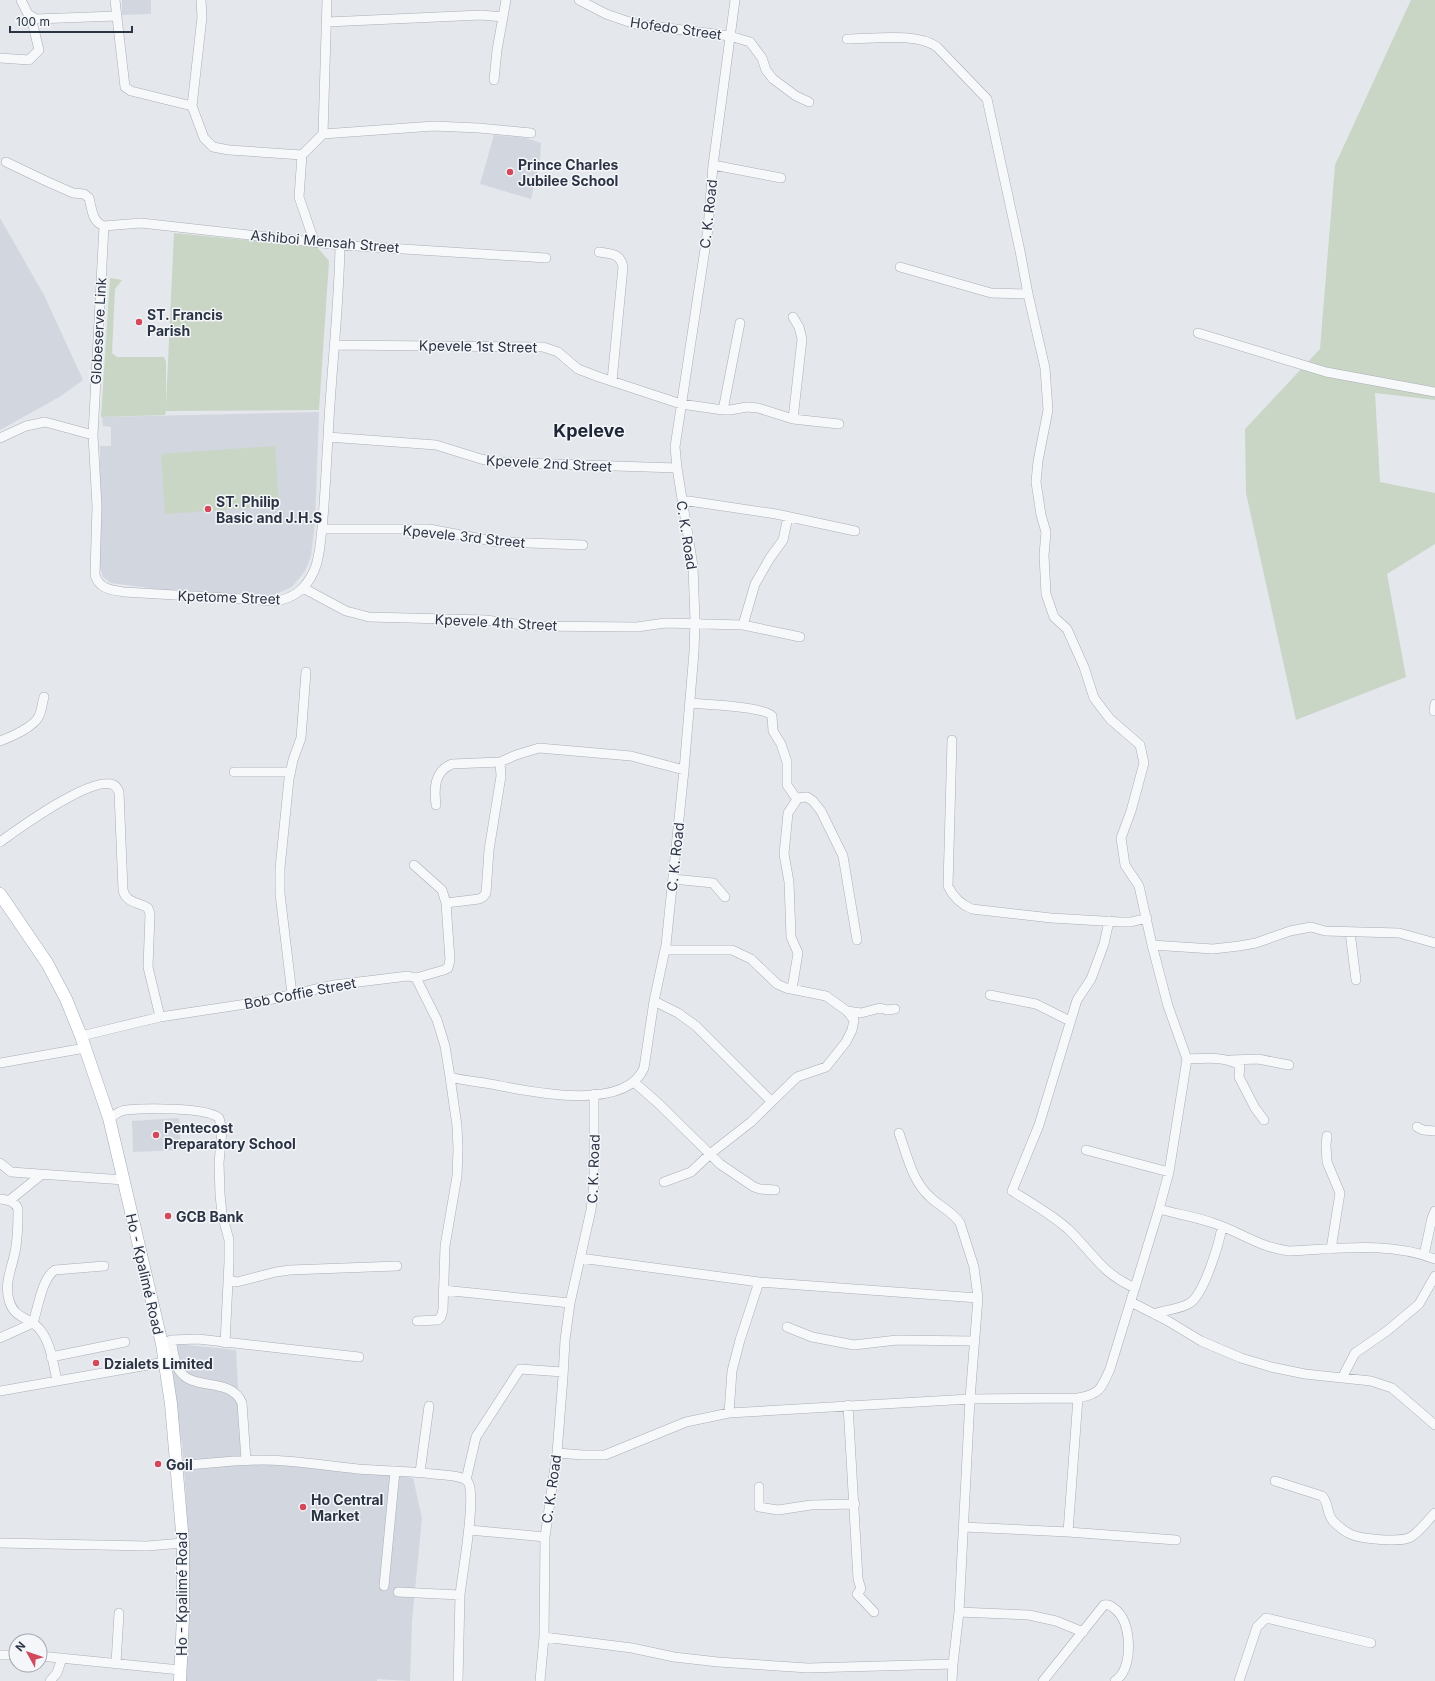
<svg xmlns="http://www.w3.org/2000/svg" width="1435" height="1681" viewBox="0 0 1435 1681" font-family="Inter,sans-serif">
  <rect width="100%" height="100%" fill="#e4e7ec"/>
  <path fill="#d2d6de" d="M 122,0 L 151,0 L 151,14 L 122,15 Z
    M 494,135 L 526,138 L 541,143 L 540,160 L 531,199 L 480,184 Z
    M 0,218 L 44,295 L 83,380 L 61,396 L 0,430 Z
    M 319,412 L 315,522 L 311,556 L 305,571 L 292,587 L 274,595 L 164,590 L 111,583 L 103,577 L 100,567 L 100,446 L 111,446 L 111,427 L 103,426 L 102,417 Z
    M 179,1118 L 181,1150 L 133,1152 L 132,1121 Z
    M 159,1342 L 236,1350 L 239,1405 L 247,1455 L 413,1478 L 422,1518 L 412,1621 L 410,1681 L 377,1679 L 377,1681 L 182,1681 L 187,1560 L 186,1497 L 182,1443 Z"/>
  <path fill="#c9d6c5" d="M 1411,0 L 1435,0 L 1435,400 L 1375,393 L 1380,482 L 1435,493 L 1435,544 L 1387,574 L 1406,677 L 1296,720 L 1246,493 L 1245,429 L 1320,349 L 1335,165 Z
    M 174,233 L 317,247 L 329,261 L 319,410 L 166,411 L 165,415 L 101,417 L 110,278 L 122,280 L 115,289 L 112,353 L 117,357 L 164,357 L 166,362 L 166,405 Z
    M 275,446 L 279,506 L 165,514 L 161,454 Z"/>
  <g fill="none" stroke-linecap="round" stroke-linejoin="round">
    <defs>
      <path id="minor" d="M 21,0 L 28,14 L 36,19 L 116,16
        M 115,0 L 125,87 L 131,91 L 192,106
        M 201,0 L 202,17 L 192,106 L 204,138 L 213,147 L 229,150 L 302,155
        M 579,0 L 606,14 L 635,24 L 730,36 L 750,42 L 762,58 L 766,70 L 773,79 L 796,96 L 809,102
        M 327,22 L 481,15 L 503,17
        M 0,58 L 29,60 L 39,50 L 31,17
        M 494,80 L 497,50 L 506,0
        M 323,134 L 434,126 L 479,128 L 531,133
        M 6,162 L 48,182 L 73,193 L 84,194 L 89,198 C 92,209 92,222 104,226
        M 713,165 L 781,178
        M 104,226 L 93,435 L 97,506 L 95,575 C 99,589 111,590 124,592 L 276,601 C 295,598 306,588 314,571 C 320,558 320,543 322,529 C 325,499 326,469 328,438 C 331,373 339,309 340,245
        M 104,226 L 141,223 L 340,245 L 546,258
        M 314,241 L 299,197 L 302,155 L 323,134 L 327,0
        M 599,252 C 612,254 620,253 623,267 L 612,381
        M 900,267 L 991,293 L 1028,294
        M 1198,333 L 1326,372 L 1435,392
        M 335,345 L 543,347 L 558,352 L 578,369 L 599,377 L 681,404 L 723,410 L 730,410 L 747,407 L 758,408 L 793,419 L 839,424
        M 723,410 L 740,323
        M 793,419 L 802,339 L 799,327 L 793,317
        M 328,437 L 436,445 L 481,459 L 496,462 L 677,468
        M 0,438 L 26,426 L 45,422 L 93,435
        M 682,500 L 776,514 L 855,531
        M 322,529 L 429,529 L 498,542 L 583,545
        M 303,588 L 346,611 L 369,617 L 486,620 L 531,626 L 637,627 L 665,623 L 743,625 L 755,584 L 770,558 L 783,540 L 788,517
        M 743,625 L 800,637
        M 690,703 C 703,704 766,707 772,716 L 773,731 L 781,744 L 787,762 L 787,785 L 796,798 L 796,801 L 788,813 L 784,854 L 789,882 L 791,937 L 798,953 L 792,989
        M 1434,711 L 1435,704
        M 952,740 L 948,886 C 953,897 960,904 972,909 L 1051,918 L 1120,922 L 1131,922 L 1147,918
        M 0,741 C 11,737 34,727 39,716 C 42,710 42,703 44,697
        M 234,772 L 291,772
        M 796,798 L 807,797 L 813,801 L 821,811 L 843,856 L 857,940
        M 436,805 C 434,789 434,771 452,764 L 500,762 L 516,755 L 539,748 L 631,756 L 684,770
        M 0,842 C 21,827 87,779 111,784 C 116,785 117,788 119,792 L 123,890 C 126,903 138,902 148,908 L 150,914 L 148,967 L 160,1017
        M 414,865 L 442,890 L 446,903 L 450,960 L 448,968 L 444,970 L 416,978
        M 673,879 L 713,883 L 725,897
        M 446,903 L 479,899 L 483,897 L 486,893 L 489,850 L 501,776 L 500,762
        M 1109,921 L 1104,944 L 1094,971 L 1091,979 L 1077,1000 L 1039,1125 L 1012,1191 C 1032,1203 1051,1214 1068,1229 C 1093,1253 1101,1273 1135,1288
        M 1350,932 L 1356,980
        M 1152,945 L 1213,949 L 1239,946 L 1256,943 L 1290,931 L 1311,927 L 1325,931 L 1399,933 L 1435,943
        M 665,950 L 732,950 L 751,959 L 777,984 L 786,988 L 826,996 L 847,1011 L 861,1013 L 880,1008 L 887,1010 L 895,1009
        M 292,994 L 280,894 L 280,868 L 289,779 L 293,760 L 301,738 L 306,672
        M 990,995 L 1036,1004 L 1070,1021
        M 654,1001 L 678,1013 L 696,1026 L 771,1101
        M 81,1036 L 160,1017 L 259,1002 L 334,985 L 408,976 L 416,978 L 437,1020 L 445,1046 L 450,1077 C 465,1081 481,1082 496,1085 C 532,1092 625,1112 644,1068 L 654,1001 L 666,945 L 684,770 L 694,652 L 695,621 L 693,566 L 677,468 L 675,447 L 708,229 L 713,165 L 735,0
        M 1187,1059 C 1205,1058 1224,1056 1240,1065 L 1239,1077 L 1255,1108 L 1264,1120
        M 1231,1060 L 1258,1059 L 1289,1065
        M 0,1063 L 85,1048
        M 634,1082 L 659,1104 L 720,1164 L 754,1187 L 760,1189 L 775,1190
        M 109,1118 C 115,1115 121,1110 126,1110 C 144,1108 207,1107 219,1118 L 222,1130 L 219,1163 L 220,1194 L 222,1214 L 229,1240 L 229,1262 L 225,1343
        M 1417,1127 L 1423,1130 L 1435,1131
        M 899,1133 C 907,1155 912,1181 930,1197 C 939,1206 953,1212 960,1223 L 974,1267 L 978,1298 L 970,1399 L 959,1612 L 953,1664
        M 1327,1136 L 1326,1145 L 1327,1162 L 1340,1193 L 1331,1249
        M 1086,1150 L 1169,1172
        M 0,1163 L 11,1172 L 124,1180
        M 664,1182 L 691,1172 L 710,1154 L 751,1122 L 797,1077 L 826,1067 L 846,1042 L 852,1030 L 854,1020 L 847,1011
        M 0,1199 C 8,1200 15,1201 18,1209 C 18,1223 18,1238 15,1252 C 12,1268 4,1283 9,1300 C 14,1320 32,1317 41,1331 C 51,1344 53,1364 57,1380
        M 10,1200 L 41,1175
        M 1159,1209 C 1177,1214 1196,1217 1213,1223 C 1241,1232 1258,1247 1289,1251 C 1337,1249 1389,1241 1435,1259
        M 1424,1255 L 1432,1218 L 1435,1211
        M 580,1258 L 759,1282 L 978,1298
        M 229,1280 L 237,1282 L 276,1272 L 290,1270 L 397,1266
        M 443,1290 L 570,1303
        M 1131,1302 L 1168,1321 L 1201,1341 L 1241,1358 L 1271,1367 L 1305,1374 L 1371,1381 L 1392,1388 L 1435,1425
        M 1154,1314 C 1166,1309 1179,1310 1190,1303 C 1204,1294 1219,1244 1222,1227
        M 417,1321 L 438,1320 L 441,1317 L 443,1310 L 445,1246 L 457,1176 L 458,1150 L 457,1126 L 450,1077
        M 787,1327 L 812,1337 L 854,1345 L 897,1340 L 974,1341
        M 0,1338 L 33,1323 C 38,1308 42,1278 55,1270 L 104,1266
        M 171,1340 C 173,1349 174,1362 179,1370 C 192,1392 231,1376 242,1403 L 246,1460
        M 162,1344 L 171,1340 L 198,1339 L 359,1357
        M 51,1357 L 125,1342
        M 1342,1378 L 1355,1353 L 1387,1331 L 1419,1304 L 1435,1276
        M 0,1391 L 165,1362
        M 848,1405 L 858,1579 L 861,1589 L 857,1594 L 874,1612
        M 729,1413 L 732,1371 L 740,1340 L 759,1282
        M 557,1453 L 583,1455 L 605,1455 L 686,1422 L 729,1413 L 970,1399 L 1078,1398 C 1100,1394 1101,1389 1110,1369 L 1159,1209 L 1169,1172 L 1187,1059 L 1168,1006 L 1152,945 L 1139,886 L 1125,865 L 1121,838 L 1131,811 L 1144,763 L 1140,745 L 1110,719 L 1094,698 L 1084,667 L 1067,629 L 1054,617 L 1046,594 L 1044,555 L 1046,532 L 1041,515 L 1036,482 L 1038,461 L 1048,410 L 1045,368 L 1028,294 L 1020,251 L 987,99 L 937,47 C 916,32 873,39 847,39
        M 177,1466 C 205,1464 233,1460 262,1460 C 294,1460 326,1466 358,1469 C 383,1471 408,1471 433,1474 C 442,1475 463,1475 468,1482 C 477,1496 462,1574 460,1595 L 398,1592
        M 420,1472 L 429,1406
        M 466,1480 L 476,1437 L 520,1369 L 563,1372
        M 1275,1481 L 1322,1496 C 1329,1502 1326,1513 1333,1521 C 1337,1525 1344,1531 1350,1534 C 1361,1539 1400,1543 1411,1537 C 1420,1531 1427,1521 1435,1513
        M 759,1487 L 759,1507 L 778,1510 L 811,1505 L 855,1504
        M 963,1527 L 1068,1532 L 1176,1540
        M 469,1530 L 545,1537
        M 1068,1532 L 1078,1398
        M 0,1543 L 147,1546 L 183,1543
        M 384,1586 L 395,1471
        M 959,1612 L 1029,1615 L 1056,1621 L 1083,1632
        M 544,1637 L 632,1648 L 674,1657 L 718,1662 L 808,1668 L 953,1664 L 952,1681
        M 0,1655 L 16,1655
        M 40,1656 L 180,1670
        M 116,1663 L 119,1613
        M 50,1681 L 57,1673 L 62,1658
        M 458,1681 L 460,1595
        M 540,1681 L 544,1637 L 545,1537 L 557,1453 L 563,1377 L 565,1340 L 570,1303 L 591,1210 L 594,1184 L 594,1094
        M 1043,1681 L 1104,1605 C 1109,1604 1111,1606 1115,1609 C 1131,1622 1132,1657 1122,1674 C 1120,1677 1117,1679 1115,1681
        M 1239,1681 L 1257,1627 L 1266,1618 L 1371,1643"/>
      <path id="major" d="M 0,894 L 47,963 L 66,999 L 81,1036 L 109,1118 L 162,1344 L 171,1404 L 183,1543 L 183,1617 L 180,1681"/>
    </defs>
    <use href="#minor" stroke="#a9aeb7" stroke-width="10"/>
    <use href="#major" stroke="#a3abb8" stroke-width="13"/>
    <use href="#minor" stroke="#f7f8fa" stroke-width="9"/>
    <use href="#major" stroke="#fff" stroke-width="12"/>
  </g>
  <g fill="#d1495b" stroke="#f4f6f9" stroke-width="1.5">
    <circle cx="510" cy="172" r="4"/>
    <circle cx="139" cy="322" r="4"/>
    <circle cx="208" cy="509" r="4"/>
    <circle cx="156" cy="1135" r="4"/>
    <circle cx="168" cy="1216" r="4"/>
    <circle cx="96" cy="1363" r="4"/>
    <circle cx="158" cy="1464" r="4"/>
    <circle cx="303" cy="1507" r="4"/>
  </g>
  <g text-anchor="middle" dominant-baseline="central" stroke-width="3" stroke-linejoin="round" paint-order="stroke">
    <g font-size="14" fill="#2b3445" stroke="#f4f6f9">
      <text transform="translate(676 28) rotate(8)">Hofedo Street</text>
      <text transform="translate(708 214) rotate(-84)">C. K. Road</text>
      <text transform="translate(325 241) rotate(5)">Ashiboi Mensah Street</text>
      <text transform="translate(98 331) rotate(-87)">Globeserve Link</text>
      <text transform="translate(478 346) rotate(1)">Kpevele 1st Street</text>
      <text transform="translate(549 463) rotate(3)">Kpevele 2nd Street</text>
      <text transform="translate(687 535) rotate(81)">C. K. Road</text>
      <text transform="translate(464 536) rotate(6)">Kpevele 3rd Street</text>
      <text transform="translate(229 597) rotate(2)">Kpetome Street</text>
      <text transform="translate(496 622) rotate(3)">Kpevele 4th Street</text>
      <text transform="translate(675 857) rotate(-84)">C. K. Road</text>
      <text transform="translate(300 993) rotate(-11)">Bob Coffie Street</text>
      <text transform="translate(593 1169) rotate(-88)">C. K. Road</text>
      <text transform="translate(145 1274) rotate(77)">Ho - Kpalimé Road</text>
      <text transform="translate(551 1489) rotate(-82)">C. K. Road</text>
      <text transform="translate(181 1594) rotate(-90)">Ho - Kpalimé Road</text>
    </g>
    <g font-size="14" font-weight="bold" fill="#2b3445" stroke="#f4f6f9" text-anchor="start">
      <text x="518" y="164">Prince Charles<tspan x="518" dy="16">Jubilee School</tspan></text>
      <text x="147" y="314">ST. Francis<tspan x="147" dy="16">Parish</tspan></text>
      <text x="216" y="501">ST. Philip<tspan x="216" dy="16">Basic and J.H.S</tspan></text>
      <text x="164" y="1127">Pentecost<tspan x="164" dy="16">Preparatory School</tspan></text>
      <text x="176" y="1216">GCB Bank</text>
      <text x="104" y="1363">Dzialets Limited</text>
      <text x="166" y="1464">Goil</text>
      <text x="311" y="1499">Ho Central<tspan x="311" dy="16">Market</tspan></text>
    </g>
    <g font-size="18" font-weight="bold" fill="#1d2536" stroke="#f4f6f9">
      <text x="589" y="430">Kpeleve</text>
    </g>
  </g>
  <g transform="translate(28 1653) rotate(310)"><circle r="19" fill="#f4f6f9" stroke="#a4a8b1"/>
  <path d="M0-3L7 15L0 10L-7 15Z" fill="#d1495b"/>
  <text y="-6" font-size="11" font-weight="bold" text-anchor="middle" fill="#2b3445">N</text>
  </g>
  <path d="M10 26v6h122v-6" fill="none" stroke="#2b3445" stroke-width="2"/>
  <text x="16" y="26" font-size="12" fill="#2b3445" stroke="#f4f6f9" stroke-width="3" paint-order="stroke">100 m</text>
</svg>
